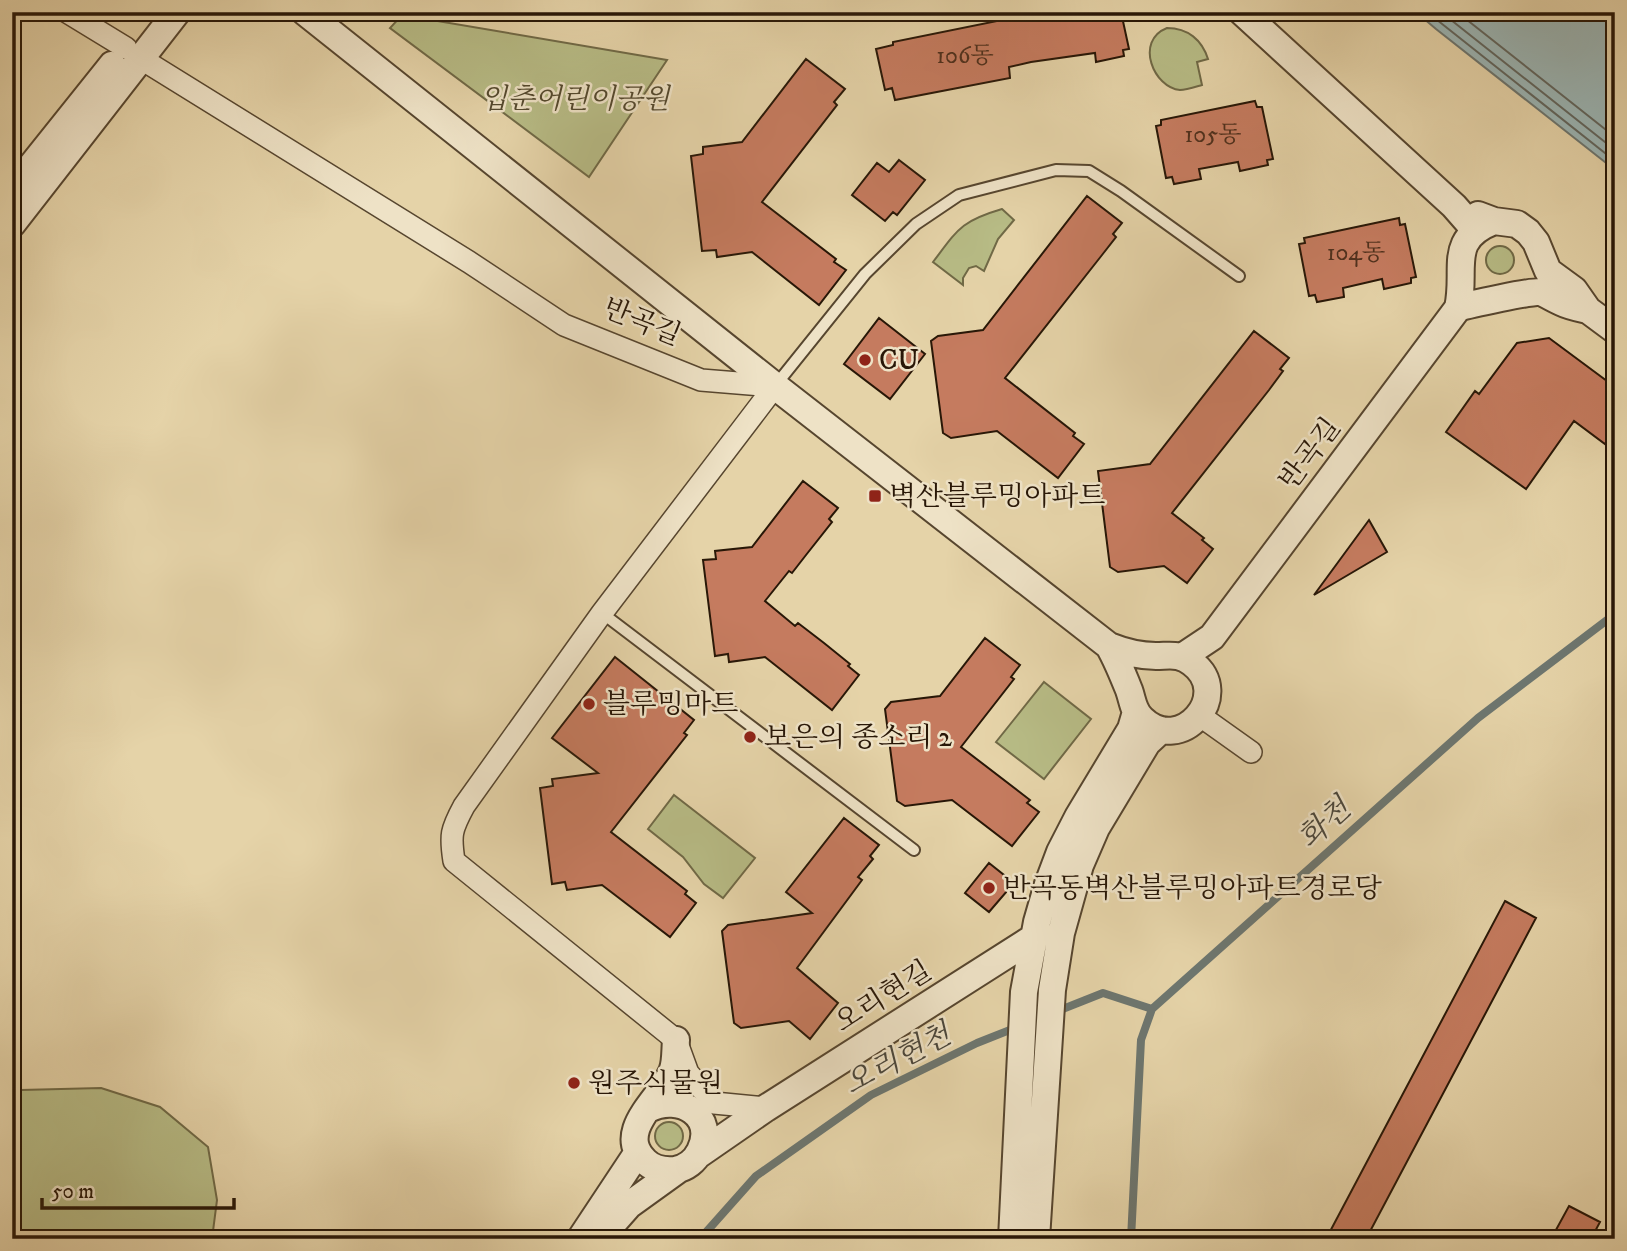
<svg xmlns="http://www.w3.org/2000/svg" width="1627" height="1251" viewBox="0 0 1627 1251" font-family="'IM FELL DW Pica','Noto Serif KR',serif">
  <rect width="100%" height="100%" fill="#e5d3a8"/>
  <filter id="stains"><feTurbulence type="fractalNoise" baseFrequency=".00286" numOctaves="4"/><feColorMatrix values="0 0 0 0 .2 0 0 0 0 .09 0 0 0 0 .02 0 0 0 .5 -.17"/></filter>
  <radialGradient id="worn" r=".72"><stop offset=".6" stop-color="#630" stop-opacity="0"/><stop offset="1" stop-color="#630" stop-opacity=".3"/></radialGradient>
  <path fill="#b7bb85" stroke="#706946" stroke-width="2" d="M 402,15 L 667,60 L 589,177 L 390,28 Z
    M 1167,28 C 1188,28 1202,40 1208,59 L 1197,62 L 1202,85 C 1195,87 1186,90 1180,90 C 1154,88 1134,41 1167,28 Z
    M 1002,209 L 1014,220 L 998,239 L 984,271 L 976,266 L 969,268 L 963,278 L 963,285 L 933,262 C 958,229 961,221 1002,209 Z
    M1486 260a14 14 0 1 1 28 0a14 14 0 1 1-28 0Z
    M 1044,682 L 1091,719 L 1044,779 L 996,742 Z
    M 674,795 L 755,858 L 723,898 L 704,884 L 683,857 L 648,829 Z
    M 101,1088 L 160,1107 L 208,1147 L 217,1200 L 212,1239 L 12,1239 L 12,1096 L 21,1090 Z
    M655 1136a14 14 0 1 1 28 0a14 14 0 1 1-28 0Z"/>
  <path fill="#9bb5b4" stroke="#6d766f" stroke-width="2" d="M 1416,12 L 1615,12 L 1615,170 L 1436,29 Z"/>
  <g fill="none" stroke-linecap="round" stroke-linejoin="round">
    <path stroke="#62665e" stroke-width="2" d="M 1427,12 L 1615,161
      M 1441,12 L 1615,150
      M 1457,12 L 1615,137"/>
    <path stroke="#6d766f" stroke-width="8" d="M 700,1239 L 756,1176 L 871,1095 L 977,1043 L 1103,993 L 1152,1009
      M 1131,1239 L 1141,1040 L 1152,1009 L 1478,718 L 1615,614"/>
  </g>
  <path fill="#c57b5f" stroke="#281707" stroke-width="2" d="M 1006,12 L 1121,12 L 1129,49 L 1123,50 L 1124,56 L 1096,62 L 1095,53 L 1031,62 L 1009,67 L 1010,78 L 895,100 L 892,88 L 885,90 L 876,49 L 893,45 L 893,42 L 1007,19 Z
    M 806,59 L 845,89 L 834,102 L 837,105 L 762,202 L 836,259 L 834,262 L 846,270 L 819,305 L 752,252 L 717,257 L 716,250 L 702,251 L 691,156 L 703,154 L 703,147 L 742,142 Z
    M 1255,101 L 1257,107 L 1262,107 L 1273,159 L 1267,160 L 1268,165 L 1240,171 L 1238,162 L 1199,169 L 1201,179 L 1174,184 L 1172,177 L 1166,178 L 1156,126 L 1161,125 L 1161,120 Z
    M 899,160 L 925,180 L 897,215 L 893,212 L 885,221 L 852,195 L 877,163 L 889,172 Z
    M 1087,196 L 1122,223 L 1113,234 L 1116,237 L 1102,255 L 1005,378 L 1075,433 L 1073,436 L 1084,444 L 1058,478 L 997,431 L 951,438 L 943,433 L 931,341 L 938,336 L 983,330 Z
    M 1399,218 L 1400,225 L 1405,224 L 1416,277 L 1411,278 L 1411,283 L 1384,289 L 1382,279 L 1343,288 L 1344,297 L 1317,302 L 1315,295 L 1309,296 L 1299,244 L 1305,243 L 1304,238 Z
    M 879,318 L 925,354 L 890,399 L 844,364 Z
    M 1254,331 L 1289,358 L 1280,369 L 1283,371 L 1269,390 L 1172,513 L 1204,538 L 1202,540 L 1213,549 L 1187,583 L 1164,566 L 1118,572 L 1110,567 L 1098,471 L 1150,464 Z
    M 1549,338 L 1615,387 L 1615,431 L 1605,444 L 1574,421 L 1526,489 L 1446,432 L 1475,391 L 1479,394 L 1517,343 Z
    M 803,481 L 838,508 L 829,519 L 832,522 L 806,555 L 792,573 L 789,571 L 765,601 L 795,626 L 798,623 L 824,643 L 850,664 L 848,666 L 859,675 L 832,710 L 765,657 L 729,662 L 728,654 L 715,656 L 703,560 L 716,559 L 715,551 L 752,547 Z
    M 1369,520 L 1387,552 L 1314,595 Z
    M 985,638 L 1020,665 L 1011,677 L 1014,679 L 961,747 L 1030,800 L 1027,803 L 1039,812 L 1012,846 L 952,800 L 905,806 L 897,801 L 885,709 L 891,702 L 940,696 Z
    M 615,657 L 694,720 L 684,733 L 687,735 L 611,832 L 687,891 L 685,894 L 696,903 L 670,937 L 602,885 L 567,890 L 565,882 L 552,884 L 540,788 L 553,786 L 552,779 L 598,773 L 552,738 Z
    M 844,818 L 879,845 L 870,856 L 873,859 L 858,877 L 862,880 L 797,968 L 838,1003 L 810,1039 L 789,1021 L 741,1028 L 734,1023 L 722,931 L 728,925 L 812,913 L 786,892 Z
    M 989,863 L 1014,883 L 989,912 L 965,893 Z
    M 1505,901 L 1536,918 L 1366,1239 L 1326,1239 Z
    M 1569,1206 L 1600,1222 L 1591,1239 L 1551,1239 Z"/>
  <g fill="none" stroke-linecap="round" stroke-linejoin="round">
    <defs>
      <path id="service" d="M 775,386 L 865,274 L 916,224 L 959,195 L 1056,170 L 1089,171 L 1121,191 L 1239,276
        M 602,613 L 914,850"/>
      <path id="minor" d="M 67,12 L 126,48
        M 140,58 L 469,262 L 564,325 L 701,380 L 775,386
        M 1199,715 L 1251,752
        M 766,1108 L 714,1103 L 688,1073 L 676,1040 L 454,861 C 450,835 451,830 464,806 L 602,613 L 775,386"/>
      <path id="tertiary" d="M 305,12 L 775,386 L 1109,646 C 1124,652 1140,656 1156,656 C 1170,656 1180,653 1192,663 C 1234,694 1181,757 1142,719 C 1133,711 1133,701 1129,690 C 1123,675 1117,660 1109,646
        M 1242,12 L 1454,206 L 1475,230
        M 12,190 L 112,65
        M 1478,215 L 1494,221 L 1517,224 L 1528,232 L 1536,242 L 1548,271 L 1574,290 L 1588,310 L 1615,330
        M 12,224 L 177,12
        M 1458,308 C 1467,305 1535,290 1541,292 C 1548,295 1554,299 1561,302 C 1569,306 1579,308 1588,310
        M 1182,657 L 1212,637 L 1458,308 C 1467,268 1446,240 1494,221
        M 648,1109 C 680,1093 717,1116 700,1151 C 695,1161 686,1168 675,1170 C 664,1171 653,1169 645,1161 C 614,1131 661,1099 672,1072 C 676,1063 675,1050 676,1040
        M 698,1155 L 766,1108 L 1033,938
        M 581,1238 L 638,1152
        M 599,1239 L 629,1205 L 679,1169
        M 1012,1239 L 1024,992 L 1037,922 L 1048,884 L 1060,852 L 1078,817 L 1131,729 L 1136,712
        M 1036,1239 L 1052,990 L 1061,933 L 1080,865 L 1096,828 L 1147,743 L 1161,730"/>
    </defs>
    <use href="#service" stroke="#57462f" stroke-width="14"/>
    <use href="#minor" stroke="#57462f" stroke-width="24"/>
    <use href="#tertiary" stroke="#57462f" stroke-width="30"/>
    <use href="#service" stroke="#eee2c6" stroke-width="10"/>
    <use href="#minor" stroke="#eee2c6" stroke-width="21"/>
    <use href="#tertiary" stroke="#eee2c6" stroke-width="26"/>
  </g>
  <g fill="#8f2418" stroke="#eee2c6" stroke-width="2.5">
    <circle cx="865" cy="360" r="7"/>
    <rect x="868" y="489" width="14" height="14" rx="3.5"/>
    <circle cx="589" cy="704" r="7"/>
    <circle cx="750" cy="737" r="7"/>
    <circle cx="989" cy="888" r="7"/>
    <circle cx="574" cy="1083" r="7"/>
  </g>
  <g text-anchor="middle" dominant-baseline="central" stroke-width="5" stroke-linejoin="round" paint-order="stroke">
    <g font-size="24" fill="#4f301d">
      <text x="965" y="56">106동</text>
      <text x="1213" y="135">105동</text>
      <text x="1356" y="253">104동</text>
    </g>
    <g font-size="28" font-style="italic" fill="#53482d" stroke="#eee2c6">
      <text x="575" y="99">입춘어린이공원</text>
    </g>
    <g font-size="28" fill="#281707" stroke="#eee2c6">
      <text transform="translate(642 322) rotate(22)">반곡길</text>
      <text transform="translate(1310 454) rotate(-53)">반곡길</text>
      <text transform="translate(883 997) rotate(-32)">오리현길</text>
    </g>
    <g font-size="28" fill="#281707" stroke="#eee2c6" text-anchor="start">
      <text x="879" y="360">CU</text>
      <text x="889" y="496">벽산블루밍아파트</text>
      <text x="603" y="704">블루밍마트</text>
      <text x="764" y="737">보은의 종소리 2</text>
      <text x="1003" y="888">반곡동벽산블루밍아파트경로당</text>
      <text x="588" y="1083">원주식물원</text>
    </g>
    <g font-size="30" font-style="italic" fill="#4a463b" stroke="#eee2c6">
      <text transform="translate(1325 824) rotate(-42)">화천</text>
      <text transform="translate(898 1060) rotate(-28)">오리현천</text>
    </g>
  </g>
  <rect width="1627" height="1251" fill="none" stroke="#e5d3a8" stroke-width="42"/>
  <rect x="14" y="14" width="1599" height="1223" fill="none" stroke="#281707" stroke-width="3.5"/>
  <rect x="21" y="21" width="1585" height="1209" fill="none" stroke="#281707" stroke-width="2"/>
  <path d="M42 1198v10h192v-10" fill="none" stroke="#281707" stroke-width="3.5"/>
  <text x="52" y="1198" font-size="21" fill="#281707" stroke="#eee2c6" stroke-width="5" paint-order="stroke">50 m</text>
  <rect width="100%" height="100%" filter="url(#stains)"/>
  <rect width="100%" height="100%" fill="url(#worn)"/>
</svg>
